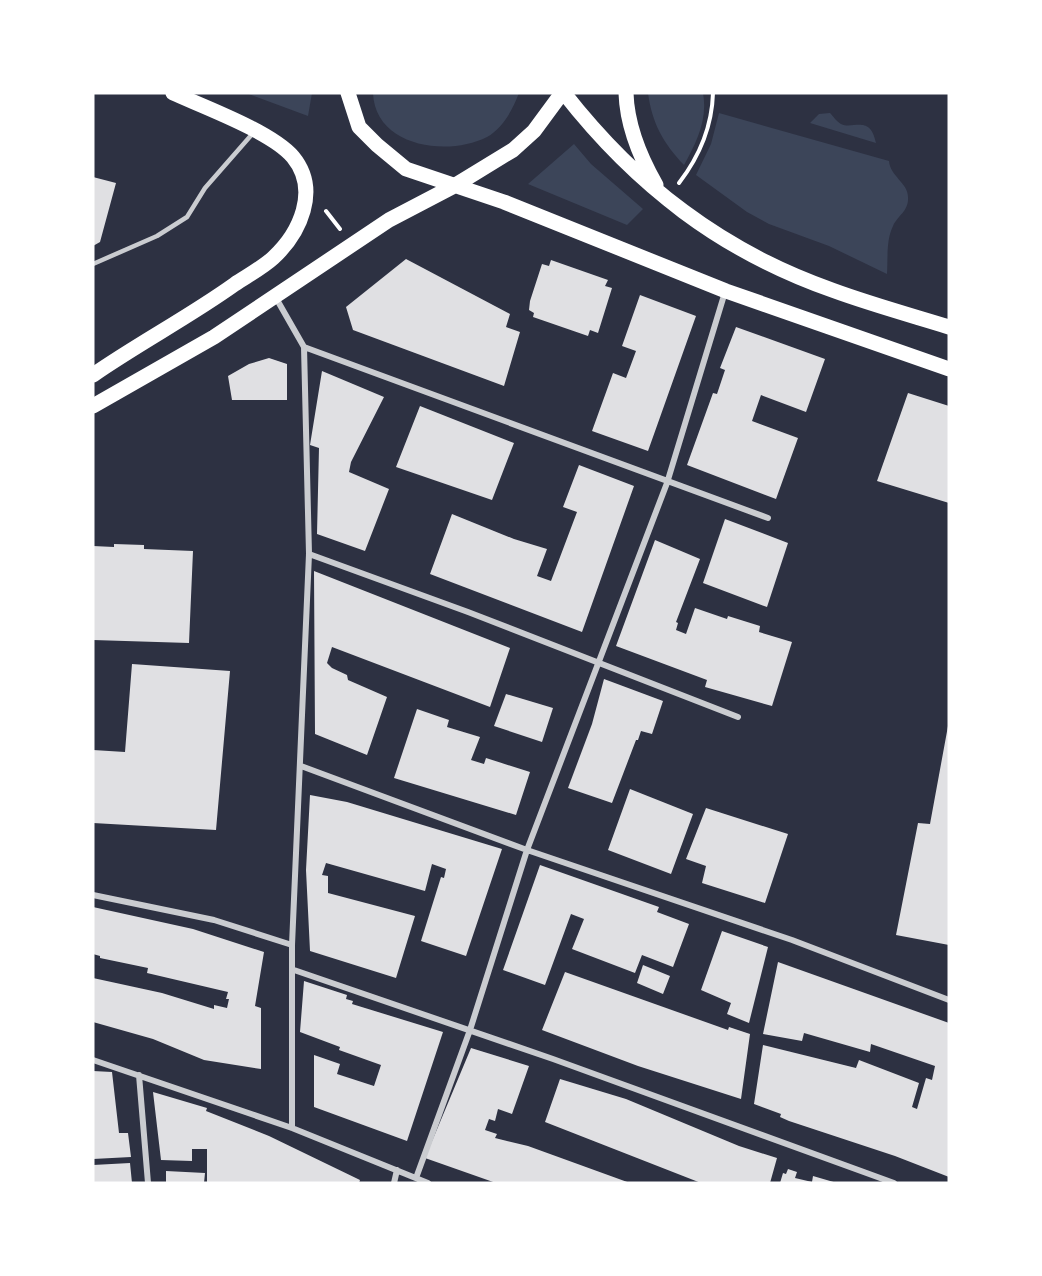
<svg xmlns="http://www.w3.org/2000/svg" width="1042" height="1276" viewBox="0 0 1042 1276" font-family="'Space Grotesk',sans-serif">
  <rect width="100%" height="100%" fill="#2d3142"/>
  <path fill="#3c4559" d="M 246,93 L 312,93 L 308,116 Z
    M 373,93 L 519,93 C 513,109 503,128 487,137 C 448,157 375,147 373,93 Z
    M 648,93 L 703,93 C 708,120 696,143 684,165 C 663,143 652,123 648,93 Z
    M 719,113 L 889,161 C 890,176 908,183 908,197 C 909,211 898,215 893,226 C 886,240 888,259 887,274 L 829,246 L 769,224 L 747,212 L 696,175 L 711,144 Z
    M 830,113 C 833,116 837,122 841,124 C 853,130 870,114 876,143 L 810,123 L 819,114 Z
    M 574,144 L 591,164 L 643,209 L 627,225 L 528,184 Z"/>
  <path fill="#e0e0e3" d="M 93,177 L 116,183 L 100,242 L 93,246 Z
    M 406,259 L 510,314 L 506,327 L 520,332 L 504,386 L 353,330 L 346,307 Z
    M 551,260 L 608,280 L 605,286 L 612,288 L 598,333 L 590,330 L 588,336 L 533,317 L 534,313 L 529,310 L 530,301 L 542,264 L 549,266 Z
    M 640,295 L 696,316 L 648,451 L 592,431 L 613,373 L 626,378 L 636,351 L 622,346 Z
    M 736,327 L 825,359 L 806,412 L 761,395 L 752,421 L 798,438 L 776,499 L 687,465 L 713,393 L 717,394 L 725,370 L 720,368 Z
    M 269,358 L 287,364 L 287,400 L 232,400 L 228,376 L 249,364 Z
    M 322,371 L 384,397 L 351,462 L 349,472 L 389,489 L 365,551 L 317,534 L 319,448 L 310,445 Z
    M 908,393 L 949,406 L 949,503 L 877,481 Z
    M 420,406 L 514,443 L 492,500 L 396,467 Z
    M 579,465 L 634,486 L 582,632 L 430,574 L 452,514 L 514,539 L 547,549 L 537,576 L 551,581 L 577,512 L 563,507 Z
    M 725,519 L 788,543 L 767,607 L 703,583 Z
    M 655,540 L 700,559 L 676,622 L 678,623 L 676,630 L 686,634 L 695,608 L 727,619 L 728,616 L 760,626 L 759,632 L 792,642 L 772,706 L 705,687 L 707,680 L 616,646 Z
    M 114,544 L 144,545 L 144,549 L 193,551 L 189,643 L 93,640 L 93,546 L 114,547 Z
    M 314,571 L 510,648 L 490,707 L 332,647 L 327,663 L 332,668 L 347,675 L 348,680 L 387,697 L 367,755 L 315,734 Z
    M 132,664 L 230,671 L 216,830 L 93,823 L 93,750 L 125,752 Z
    M 604,679 L 663,701 L 652,734 L 641,731 L 638,740 L 636,740 L 612,803 L 568,788 L 592,724 Z
    M 506,694 L 553,708 L 542,742 L 494,726 Z
    M 417,709 L 449,720 L 447,727 L 480,737 L 471,760 L 484,764 L 486,758 L 530,772 L 516,815 L 394,778 Z
    M 948,726 L 949,726 L 949,945 L 896,935 L 918,823 L 930,824 Z
    M 630,789 L 693,814 L 671,874 L 608,850 Z
    M 310,795 L 347,802 L 502,849 L 466,956 L 421,941 L 441,877 L 444,878 L 446,869 L 432,864 L 425,891 L 326,863 L 322,875 L 328,876 L 328,893 L 415,916 L 396,978 L 310,951 L 306,870 Z
    M 706,808 L 788,834 L 765,903 L 702,883 L 706,866 L 686,859 Z
    M 540,865 L 659,907 L 657,912 L 689,924 L 673,967 L 642,955 L 635,973 L 572,949 L 584,919 L 571,914 L 545,985 L 503,970 Z
    M 93,907 L 193,929 L 264,952 L 255,1006 L 261,1008 L 261,1069 L 204,1060 L 153,1039 L 93,1022 L 93,978 L 162,993 L 214,1009 L 214,1005 L 227,1008 L 229,999 L 226,999 L 228,992 L 147,973 L 148,968 L 100,958 L 100,956 L 93,954 Z
    M 722,931 L 768,947 L 749,1023 L 727,1014 L 731,1003 L 701,990 Z
    M 778,962 L 949,1023 L 949,1177 L 895,1156 L 789,1121 L 780,1117 L 781,1114 L 754,1104 L 763,1045 L 856,1068 L 859,1060 L 919,1083 L 912,1107 L 917,1109 L 926,1078 L 932,1080 L 935,1066 L 871,1044 L 870,1052 L 804,1033 L 802,1041 L 763,1034 Z
    M 643,965 L 670,976 L 663,994 L 637,983 Z
    M 565,972 L 728,1030 L 729,1027 L 750,1034 L 741,1099 L 638,1066 L 542,1030 Z
    M 304,981 L 347,995 L 346,999 L 353,1001 L 352,1004 L 443,1032 L 407,1141 L 314,1107 L 314,1055 L 340,1064 L 337,1074 L 374,1086 L 381,1065 L 339,1050 L 340,1047 L 300,1032 Z
    M 471,1048 L 529,1066 L 512,1114 L 498,1109 L 495,1121 L 489,1119 L 485,1130 L 497,1134 L 495,1138 L 528,1146 L 630,1183 L 496,1183 L 425,1158 Z
    M 93,1071 L 112,1072 L 119,1133 L 128,1133 L 131,1157 L 93,1159 Z
    M 560,1079 L 626,1099 L 739,1146 L 777,1158 L 770,1183 L 701,1183 L 545,1122 Z
    M 153,1092 L 207,1108 L 206,1111 L 269,1136 L 360,1180 L 359,1183 L 207,1183 L 207,1149 L 192,1149 L 192,1161 L 161,1160 Z
    M 130,1163 L 132,1183 L 93,1183 L 93,1165 Z
    M 788,1169 L 797,1172 L 795,1178 L 812,1182 L 813,1176 L 837,1183 L 780,1183 L 783,1173 L 786,1174 Z
    M 166,1171 L 205,1173 L 204,1183 L 166,1183 Z"/>
  <g fill="none" stroke-linecap="round" stroke-linejoin="round">
    <path stroke="#fff" stroke-width="4" d="M 679,183 C 699,157 712,126 713,93
      M 326,211 L 340,229"/>
    <path stroke="#caccd0" stroke-width="4.5" d="M 93,264 L 157,236 L 187,217 L 205,188 L 254,132"/>
    <path stroke="#caccd0" stroke-width="6" d="M 276,298 L 304,347 L 309,554 L 292,945 L 292,1128
      M 304,347 L 768,518
      M 309,554 L 468,612 L 738,717
      M 301,766 L 527,850 L 792,940 L 949,1000
      M 93,895 L 214,920 L 292,945
      M 294,970 L 553,1059 L 894,1183
      M 93,1060 L 292,1128 L 428,1183
      M 139,1075 L 148,1183
      M 416,1178 L 470,1030 L 527,850 L 667,483 L 725,292
      M 394,1183 L 397,1170"/>
    <path stroke="#fff" stroke-width="15" d="M 348,93 L 359,127 L 377,145 L 406,169 L 504,202 L 726,291 L 949,369
      M 564,93 C 636,185 721,251 832,290 C 870,304 910,315 949,327
      M 626,93 C 627,126 640,157 656,185
      M 93,375 C 139,343 189,317 235,284 C 247,276 262,268 273,258 C 300,233 320,190 293,157 C 272,132 204,107 173,93
      M 93,406 L 214,337 L 389,220 L 454,186 L 513,150 L 534,131 L 562,93"/>
  </g>
  <rect width="1042" height="1276" fill="none" stroke="#ffffff" stroke-width="189"/>
</svg>
